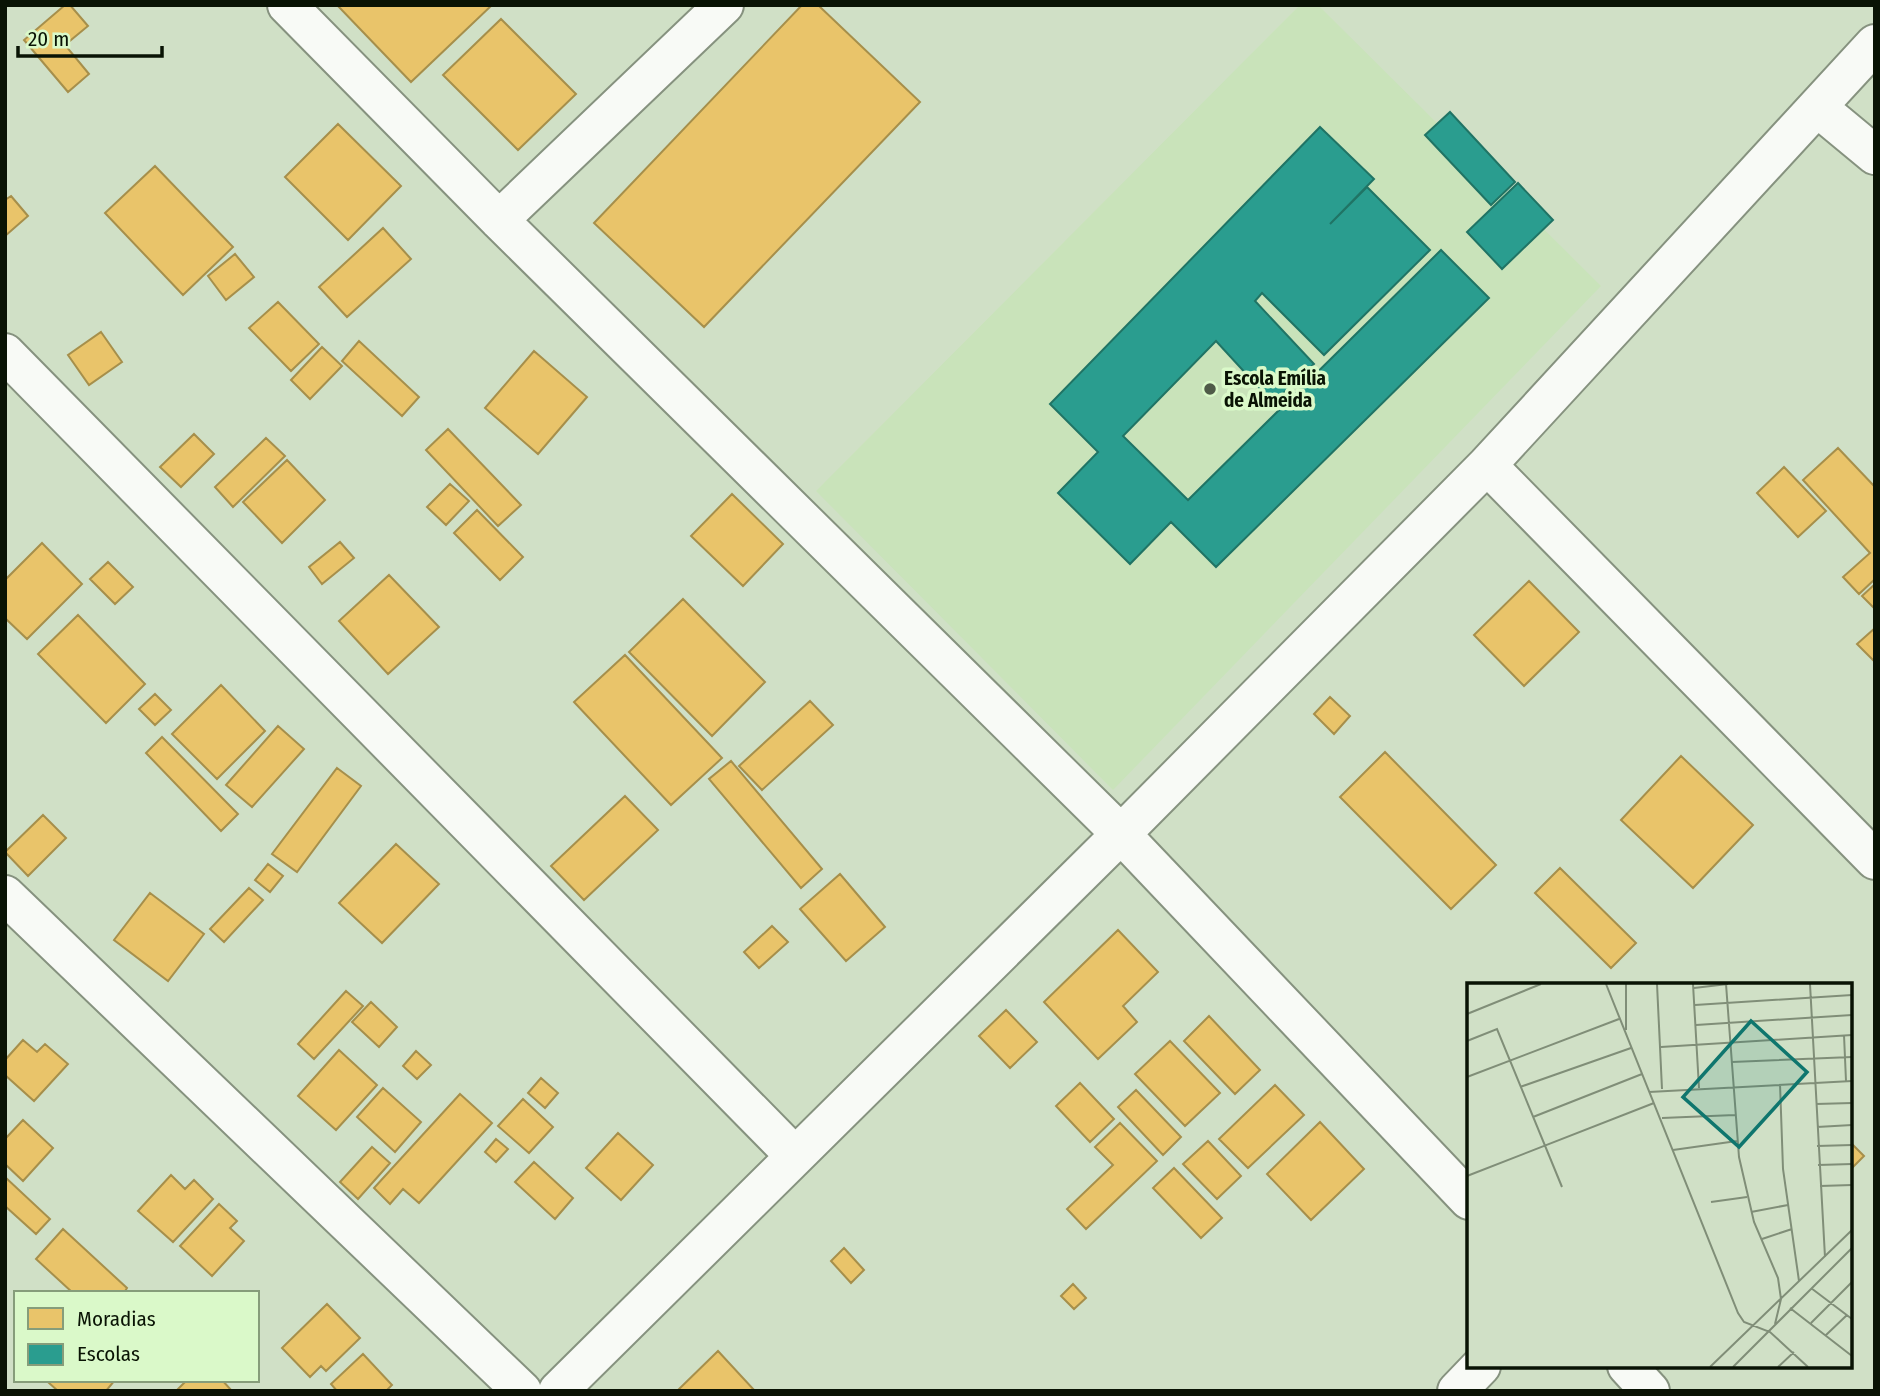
<svg xmlns="http://www.w3.org/2000/svg" width="1880" height="1396" viewBox="0 0 1880 1396" font-family="'Fira Sans Condensed',sans-serif">
  <rect width="100%" height="100%" fill="#d0e0c6"/>
  <path fill="#c9e3ba" d="M 1300,5 L 1318,5 L 1601,286 L 1113,790 L 816,491 Z"/>
  <path fill="#e9c46a" stroke="#a68f4b" stroke-width="2" d="M 65,5 L 70,5 L 88,26 L 65,45 L 89,74 L 68,92 L 24,40 Z
    M 337,5 L 492,5 L 411,82 Z
    M 802,5 L 818,5 L 920,102 L 704,327 L 594,223 Z
    M 501,19 L 576,94 L 518,150 L 443,75 Z
    M 338,124 L 401,186 L 348,240 L 285,177 Z
    M 155,166 L 233,247 L 183,295 L 105,213 Z
    M 11,196 L 28,216 L 5,236 L 5,200 Z
    M 383,228 L 411,259 L 347,317 L 319,287 Z
    M 235,254 L 254,277 L 226,300 L 208,276 Z
    M 278,302 L 319,344 L 291,371 L 249,328 Z
    M 101,332 L 122,362 L 89,385 L 68,355 Z
    M 359,341 L 419,397 L 402,416 L 342,361 Z
    M 322,347 L 342,366 L 310,399 L 291,380 Z
    M 534,351 L 587,397 L 538,454 L 485,408 Z
    M 448,429 L 521,505 L 498,526 L 426,450 Z
    M 194,434 L 214,454 L 181,487 L 160,467 Z
    M 266,438 L 285,456 L 233,507 L 215,487 Z
    M 1838,448 L 1875,487 L 1875,579 L 1859,594 L 1843,577 L 1870,553 L 1803,480 Z
    M 287,460 L 325,500 L 282,543 L 243,502 Z
    M 1784,467 L 1826,511 L 1798,537 L 1757,493 Z
    M 450,484 L 469,501 L 446,525 L 427,507 Z
    M 732,494 L 783,544 L 743,586 L 691,536 Z
    M 477,510 L 523,557 L 500,580 L 454,533 Z
    M 340,542 L 354,558 L 322,584 L 309,567 Z
    M 42,543 L 82,584 L 27,639 L 5,618 L 5,580 Z
    M 108,562 L 133,587 L 115,604 L 90,579 Z
    M 389,575 L 439,627 L 388,674 L 339,621 Z
    M 1529,581 L 1579,632 L 1524,686 L 1474,635 Z
    M 1875,584 L 1875,609 L 1862,596 Z
    M 683,599 L 765,682 L 712,736 L 629,652 Z
    M 78,615 L 145,684 L 106,723 L 38,654 Z
    M 1875,628 L 1875,662 L 1857,644 Z
    M 625,655 L 722,758 L 671,805 L 574,702 Z
    M 221,685 L 265,731 L 217,779 L 172,734 Z
    M 155,694 L 171,710 L 155,725 L 139,709 Z
    M 1330,697 L 1350,716 L 1334,734 L 1314,714 Z
    M 810,701 L 833,725 L 762,790 L 739,766 Z
    M 278,726 L 304,749 L 252,807 L 226,785 Z
    M 162,737 L 238,814 L 221,831 L 146,753 Z
    M 1385,752 L 1496,865 L 1451,909 L 1340,797 Z
    M 1681,756 L 1753,825 L 1693,888 L 1621,820 Z
    M 731,761 L 822,869 L 801,888 L 709,779 Z
    M 337,768 L 361,786 L 297,872 L 272,854 Z
    M 625,796 L 658,830 L 584,900 L 551,866 Z
    M 43,815 L 66,838 L 28,876 L 5,852 Z
    M 396,844 L 439,884 L 382,943 L 339,903 Z
    M 268,864 L 283,876 L 270,892 L 255,880 Z
    M 1560,868 L 1636,943 L 1611,968 L 1535,893 Z
    M 840,874 L 885,927 L 846,961 L 800,909 Z
    M 249,888 L 263,900 L 224,942 L 210,929 Z
    M 150,893 L 204,934 L 168,981 L 114,940 Z
    M 772,926 L 788,942 L 759,968 L 744,952 Z
    M 1118,930 L 1158,972 L 1123,1006 L 1137,1022 L 1098,1059 L 1044,1002 Z
    M 346,991 L 363,1006 L 314,1059 L 298,1044 Z
    M 371,1002 L 397,1027 L 379,1047 L 352,1022 Z
    M 1006,1010 L 1037,1042 L 1010,1068 L 979,1036 Z
    M 1209,1016 L 1260,1070 L 1235,1094 L 1184,1041 Z
    M 23,1040 L 37,1052 L 45,1044 L 68,1064 L 34,1101 L 5,1075 L 5,1060 Z
    M 1170,1041 L 1220,1093 L 1185,1126 L 1135,1074 Z
    M 339,1050 L 377,1085 L 336,1130 L 298,1096 Z
    M 416,1051 L 431,1065 L 417,1079 L 403,1066 Z
    M 541,1078 L 558,1093 L 545,1108 L 528,1093 Z
    M 1080,1083 L 1114,1119 L 1090,1142 L 1056,1106 Z
    M 1275,1085 L 1304,1115 L 1248,1168 L 1219,1139 Z
    M 383,1088 L 421,1122 L 395,1152 L 357,1117 Z
    M 1136,1090 L 1181,1137 L 1163,1155 L 1118,1107 Z
    M 460,1094 L 492,1123 L 419,1203 L 403,1189 L 390,1204 L 374,1188 Z
    M 523,1099 L 553,1127 L 529,1153 L 498,1126 Z
    M 23,1120 L 53,1148 L 23,1181 L 5,1164 L 5,1139 Z
    M 1320,1122 L 1364,1169 L 1311,1220 L 1267,1174 Z
    M 1120,1123 L 1157,1161 L 1086,1229 L 1067,1209 L 1113,1165 L 1095,1147 Z
    M 618,1133 L 653,1165 L 621,1200 L 586,1168 Z
    M 496,1139 L 508,1149 L 496,1162 L 485,1152 Z
    M 1208,1141 L 1241,1176 L 1217,1199 L 1183,1164 Z
    M 1850,1142 L 1864,1156 L 1850,1170 Z
    M 372,1147 L 390,1163 L 358,1199 L 340,1182 Z
    M 534,1162 L 573,1198 L 555,1219 L 515,1182 Z
    M 1174,1168 L 1222,1218 L 1201,1238 L 1153,1188 Z
    M 171,1175 L 185,1189 L 194,1180 L 213,1199 L 173,1242 L 138,1211 Z
    M 5,1177 L 50,1219 L 36,1234 L 5,1206 Z
    M 219,1204 L 237,1221 L 230,1228 L 244,1241 L 212,1276 L 180,1246 Z
    M 63,1229 L 127,1288 L 124,1293 L 73,1293 L 36,1259 Z
    M 844,1248 L 864,1270 L 851,1283 L 831,1261 Z
    M 1073,1284 L 1086,1298 L 1074,1309 L 1061,1296 Z
    M 327,1304 L 360,1338 L 326,1371 L 321,1366 L 310,1377 L 282,1348 Z
    M 718,1351 L 755,1391 L 677,1391 Z
    M 363,1354 L 392,1385 L 386,1391 L 337,1391 L 331,1384 Z
    M 52,1380 L 115,1380 L 106,1391 L 58,1391 L 49,1383 Z
    M 187,1380 L 222,1380 L 232,1391 L 176,1391 Z"/>
  <path fill="#2a9d8f" stroke="#207465" stroke-width="2" d="M 1450,112 L 1515,182 L 1491,205 L 1425,135 Z
    M 1320,127 L 1374,179 L 1330,224 L 1367,187 L 1430,250 L 1324,355 L 1262,293 L 1255,301 L 1314,364 L 1273,403 L 1216,341 L 1123,436 L 1188,500 L 1441,250 L 1489,298 L 1216,567 L 1171,522 L 1130,564 L 1058,493 L 1098,452 L 1050,404 Z
    M 1518,183 L 1553,220 L 1502,269 L 1467,232 Z"/>
  <g fill="none" stroke-linecap="round" stroke-linejoin="round">
    <defs>
      <path id="minor" d="M 287,5 L 499,220 L 1121,834 L 1469,1200
        M 1817,107 L 1875,155
        M 499,220 L 724,5
        M 5,353 L 795,1156
        M 1487,465 L 1875,860
        M 5,895 L 522,1391
        M 1627,1366 L 1650,1391
        M 558,1391 L 1121,834 L 1487,465 L 1875,44
        M 1457,1391 L 1481,1366"/>
    </defs>
    <use href="#minor" stroke="#86927f" stroke-width="42"/>
    <use href="#minor" stroke="#f8faf6" stroke-width="38"/>
  </g>
  <circle fill="#4f5b48" stroke="#daf9c9" stroke-width="2.5" cx="1210" cy="389" r="7"/>
  <g text-anchor="middle" dominant-baseline="central" stroke-width="7" stroke-linejoin="round" paint-order="stroke">
    <g font-size="19" font-weight="bold" fill="#091304" stroke="#daf9c9" text-anchor="start">
      <text x="1224" y="378">Escola Emília<tspan x="1224" dy="22">de Almeida</tspan></text>
    </g>
  </g>
  <g transform="translate(1467 983)">
    <rect width="385" height="385" fill="#d0e0c6"/>
    <path fill="none" stroke="#808e78" stroke-width="2" d="M 139,1 L 271,330 L 277,339 L 303,349 L 341,384M 159,1 L 159,47M 190,1 L 195,106M 226,1 L 232,105M 259,1 L 272,174 L 287,239 L 311,295 L 314,316 L 308,341M 343,1 L 358,274M 227,5 L 261,1M 228,22 L 385,12M 0,31 L 74,1M 229,42 L 385,32M 377,52 L 379,98M 0,58 L 30,46 L 95,204M 194,64 L 385,52M 265,79 L 385,74M 0,94 L 152,36M 313,101 L 316,186 L 332,298M 53,104 L 164,65M 182,109 L 385,98M 349,121 L 385,120M 66,134 L 175,91M 195,135 L 268,132M 350,144 L 385,142M 350,163 L 385,162M 206,167 L 270,158M 351,182 L 385,181M 0,193 L 187,120M 353,203 L 385,202M 244,219 L 280,214M 284,229 L 321,222M 295,256 L 325,246M 344,305 L 385,336M 323,325 L 385,373M 344,340 L 385,299M 359,352 L 380,332M 243,384 L 385,247M 266,384 L 385,265M 311,384 L 327,369"/>
    <path fill="#0f766e" fill-opacity="0.15" stroke="#0f766e" stroke-width="3.5" d="M 284,38 L 340,89 L 272,164 L 216,114 Z"/>
    <rect width="385" height="385" fill="none" stroke="#091304" stroke-width="3.5"/>
  </g>
  <rect width="1880" height="1396" fill="none" stroke="#091304" stroke-width="14"/>
  <rect x="14" y="1291" width="245" height="91" fill="#daf9c9" stroke="#869d7a" stroke-width="2"/>
  <rect x="28" y="1308" width="35" height="21" fill="#e9c46a" stroke="#869d7a" stroke-width="2"/>
  <text x="77" y="1326" font-size="21" fill="#091304">Moradias</text>
  <rect x="28" y="1344" width="35" height="21" fill="#2a9d8f" stroke="#869d7a" stroke-width="2"/>
  <text x="77" y="1361" font-size="21" fill="#091304">Escolas</text>
  <path d="M18 46v10h144v-10" fill="none" stroke="#091304" stroke-width="3.5"/>
  <text x="28" y="46" font-size="21" fill="#091304" stroke="#daf9c9" stroke-width="5" paint-order="stroke">20 m</text>
</svg>
